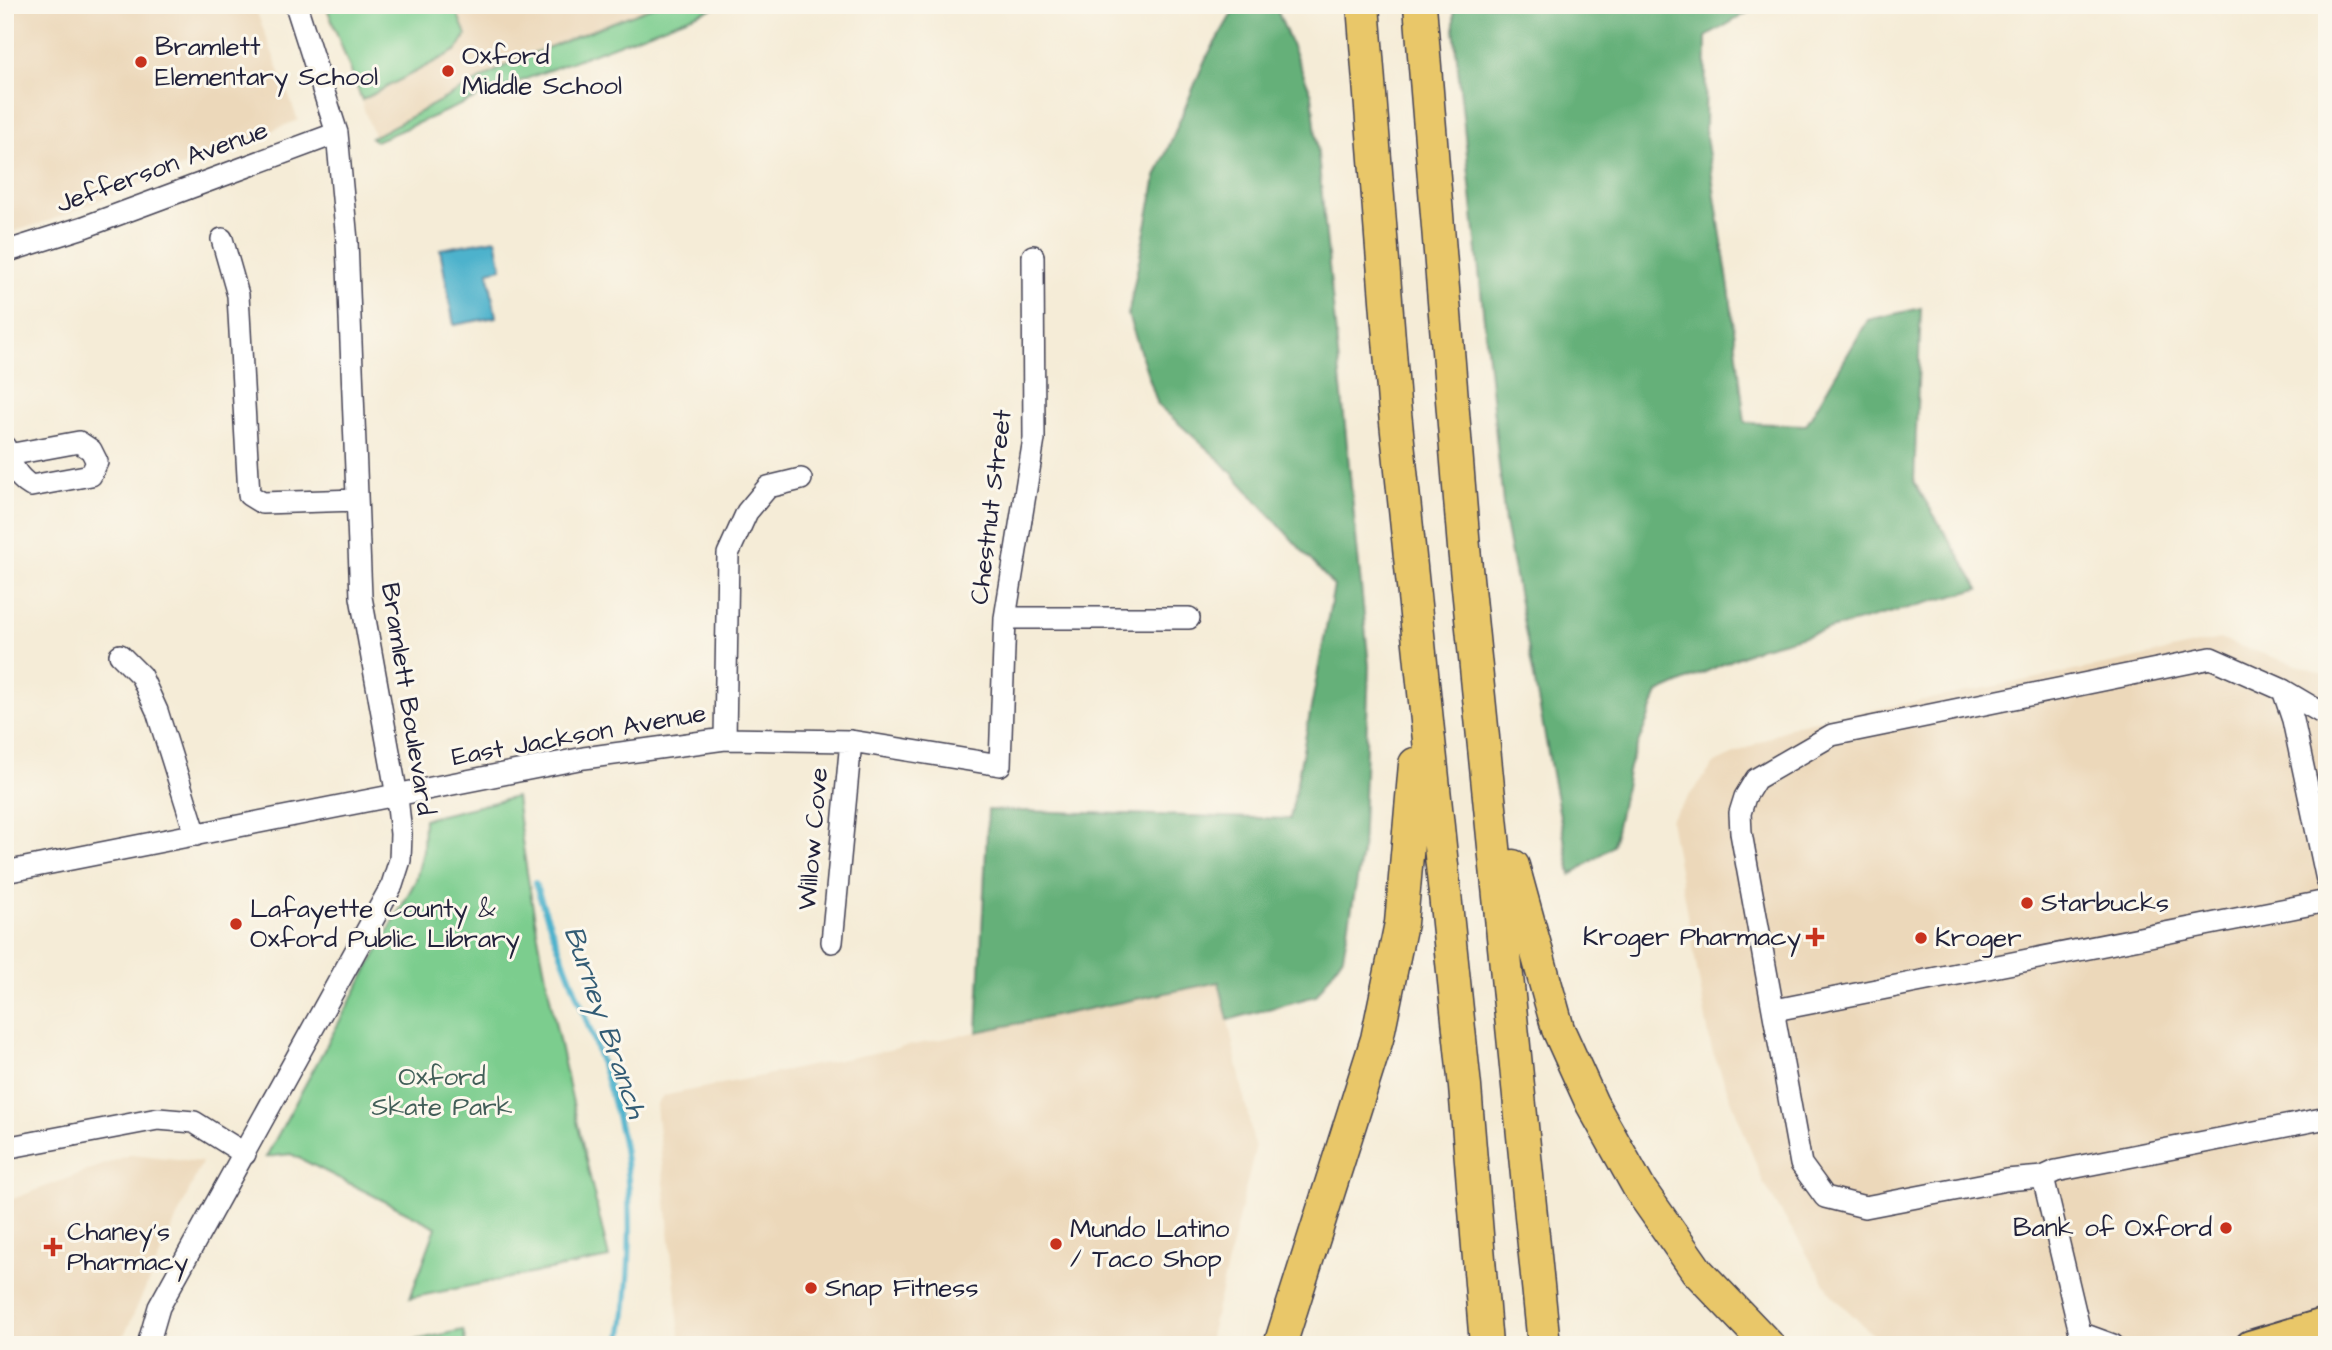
<svg xmlns="http://www.w3.org/2000/svg" width="2332" height="1350" viewBox="0 0 2332 1350" font-family="'Architects Daughter',sans-serif">
  <rect width="100%" height="100%" fill="#fbf7ec"/>
  <filter id="ink" filterUnits="userSpaceOnUse"><feTurbulence type="fractalNoise" baseFrequency=".0143" numOctaves="2"/><feDisplacementMap in="SourceGraphic" scale="14" xChannelSelector="R" yChannelSelector="G"/><feConvolveMatrix kernelMatrix="1 2 1 2 8 2 1 2 1" color-interpolation-filters="sRGB"/></filter>
  <filter id="wash" filterUnits="userSpaceOnUse"><feTurbulence type="fractalNoise" baseFrequency=".00686" numOctaves="4" result="noise"/><feDisplacementMap in="SourceGraphic" scale="28" xChannelSelector="R" yChannelSelector="G"/><feGaussianBlur stdDeviation="1.57" result="paint"/><feColorMatrix in="noise" values="0 0 0 0 0 0 0 0 0 0 0 0 0 0 0 0 0 1.4 0 .05"/><feComposite in="paint" operator="in"/></filter>
  <g filter="url(#wash)">
    <rect width="100%" height="100%" fill="#f5ecd7"/>
    <path fill="#ecd8ba" d="M 5,5 L 254,5 L 298,120 L 49,221 L 5,234 Z
      M 324,5 L 721,5 L 481,96 L 376,141 Z
      M 2219,639 L 2327,675 L 2327,1345 L 1883,1345 L 1832,1295 L 1763,1182 L 1711,1047 L 1670,820 L 1715,763 L 1796,725 L 2120,662 Z
      M 1220,982 L 1255,1149 L 1208,1345 L 681,1345 L 656,1106 L 663,1096 Z
      M 132,1154 L 202,1162 L 120,1345 L 5,1345 L 5,1202 Z"/>
    <path fill="#7ccd8e" stroke="#4f7864" stroke-width="2" d="M 326,5 L 454,5 L 466,35 L 457,50 L 362,100 Z
      M 657,5 L 721,5 L 481,96 L 376,141 L 371,138 L 516,60 Z
      M 516,797 C 536,953 573,1105 609,1258 L 410,1298 L 436,1227 L 291,1154 L 266,1157 L 416,880 L 423,851 L 424,819 Z
      M 463,1330 L 466,1345 L 393,1345 Z"/>
    <path fill="#65b079" stroke="#44695a" stroke-width="2" d="M 1237,5 L 1275,5 L 1312,95 L 1369,666 L 1362,853 L 1343,956 L 1316,996 L 1228,1020 L 1219,982 L 977,1032 L 988,810 L 1290,819 L 1334,586 L 1222,462 L 1158,405 L 1128,315 L 1156,177 L 1205,60 Z
      M 1454,5 L 1760,5 L 1706,37 L 1705,130 L 1730,295 L 1745,423 L 1806,425 L 1868,320 L 1921,308 L 1914,482 L 1979,589 L 1759,648 L 1658,693 L 1629,767 L 1613,846 L 1571,875 L 1505,523 L 1454,29 Z"/>
    <path fill="#4db2cc" stroke="#386a84" stroke-width="2" d="M 496,239 L 502,268 L 488,271 L 496,317 L 454,325 L 440,249 Z"/>
    <g fill="none" stroke-linecap="round" stroke-linejoin="round">
      <path stroke="#4db2cc" stroke-width="6" d="M 535,883 C 564,968 603,1049 622,1137 C 634,1196 631,1285 620,1345"/>
    </g>
  </g>
  <g filter="url(#ink)">
    <g fill="none" stroke-linecap="round" stroke-linejoin="round">
      <defs>
        <path id="minor" d="M 222,239 L 238,295 L 249,495 L 262,503 L 357,500
          M 5,252 L 84,227 L 337,133
          M 5,447 C 11,464 16,477 31,486 L 91,475 L 97,462 L 91,450 L 79,442 L 8,455
          M 1005,618 L 1189,618
          M 120,655 L 141,676 L 157,711 L 196,835
          M 2283,690 L 2327,716
          M 725,739 L 728,554 L 747,512 L 768,487 L 801,479
          M 5,872 L 584,758 L 725,739 L 851,741 L 1000,765 L 1005,618 L 1034,439 L 1033,256
          M 2327,880 L 2293,720 L 2283,690 L 2211,658 L 1832,735 L 1756,779 L 1745,797 L 1740,813 L 1741,833 L 1801,1164 L 1825,1197 L 1865,1207 L 2006,1180 L 2043,1177 L 2056,1171 L 2327,1118
          M 832,942 L 851,741
          M 1775,1010 L 2327,901
          M 5,1148 L 158,1119 L 194,1122 L 245,1154
          M 2043,1177 L 2083,1345
          M 2083,1334 L 2113,1345
          M 148,1345 L 159,1307 L 392,885 L 400,860 L 401,834 L 397,796 L 361,597 L 347,241 L 337,133 L 296,5"/>
        <path id="major" d="M 2250,1345 L 2327,1322"/>
        <path id="highway" d="M 1363,5 L 1394,403 L 1465,1087 L 1486,1345
          M 1420,5 L 1464,548 L 1544,1345
          M 1513,866 L 1558,1029 L 1592,1104 L 1639,1188 L 1697,1271 L 1768,1345
          M 1280,1345 L 1377,1039 L 1401,923 L 1415,764"/>
      </defs>
      <use href="#minor" stroke="#424052" stroke-width="24"/>
      <use href="#major" stroke="#424052" stroke-width="32"/>
      <use href="#highway" stroke="#424052" stroke-width="35"/>
      <use href="#minor" stroke="#fff" stroke-width="21"/>
      <use href="#major" stroke="#e9c769" stroke-width="28"/>
      <use href="#highway" stroke="#e9c769" stroke-width="32"/>
    </g>
  </g>
  <g fill="#c8321e" stroke="#fbf7ec" stroke-width="2.5">
    <circle cx="141" cy="62" r="7"/>
    <circle cx="448" cy="71" r="7"/>
    <circle cx="2027" cy="903" r="7"/>
    <circle cx="236" cy="924" r="7"/>
    <path d="M1811.5 926.5h7v7h7v7h-7v7h-7v-7h-7v-7h7z"/>
    <circle cx="1921" cy="938" r="7"/>
    <circle cx="2226" cy="1228" r="7"/>
    <circle cx="1056" cy="1244" r="7"/>
    <path d="M49.5 1236.5h7v7h7v7h-7v7h-7v-7h-7v-7h7z"/>
    <circle cx="811" cy="1288" r="7"/>
  </g>
  <g text-anchor="middle" dominant-baseline="central" stroke-width="6" stroke-linejoin="round" paint-order="stroke">
    <g font-size="26" fill="#22223b" stroke="#fbf7ec" text-anchor="start">
      <text x="155" y="47">Bramlett<tspan x="155" dy="30">Elementary School</tspan></text>
      <text x="462" y="56">Oxford<tspan x="462" dy="30">Middle School</tspan></text>
      <text x="2041" y="903">Starbucks</text>
      <text x="250" y="909">Lafayette County &amp;<tspan x="250" dy="30">Oxford Public Library</tspan></text>
      <text x="1801" y="937" text-anchor="end">Kroger Pharmacy</text>
      <text x="1935" y="938">Kroger</text>
      <text x="2212" y="1228" text-anchor="end">Bank of Oxford</text>
      <text x="1070" y="1229">Mundo Latino<tspan x="1070" dy="30">/ Taco Shop</tspan></text>
      <text x="67" y="1232">Chaney's<tspan x="67" dy="30">Pharmacy</tspan></text>
      <text x="825" y="1288">Snap Fitness</text>
    </g>
    <g font-size="26" fill="#22223b" stroke="#fbf7ec">
      <text transform="translate(162 167) rotate(-20)">Jefferson Avenue</text>
      <text transform="translate(991 507) rotate(-83)">Chestnut Street</text>
      <text transform="translate(408 699) rotate(81)">Bramlett Boulevard</text>
      <text transform="translate(579 735) rotate(-10)">East Jackson Avenue</text>
      <text transform="translate(813 839) rotate(-85)">Willow Cove</text>
    </g>
    <g font-size="26" fill="#425e58" stroke="#fbf7ec">
      <text x="442" y="1077">Oxford<tspan x="442" dy="30">Skate Park</tspan></text>
    </g>
    <g font-size="28" font-style="italic" fill="#335c75" stroke="#fbf7ec">
      <text transform="translate(605 1022) rotate(71)">Burney Branch</text>
    </g>
  </g>
  <rect width="2332" height="1350" fill="none" stroke="#fbf7ec" stroke-width="28"/>
</svg>
